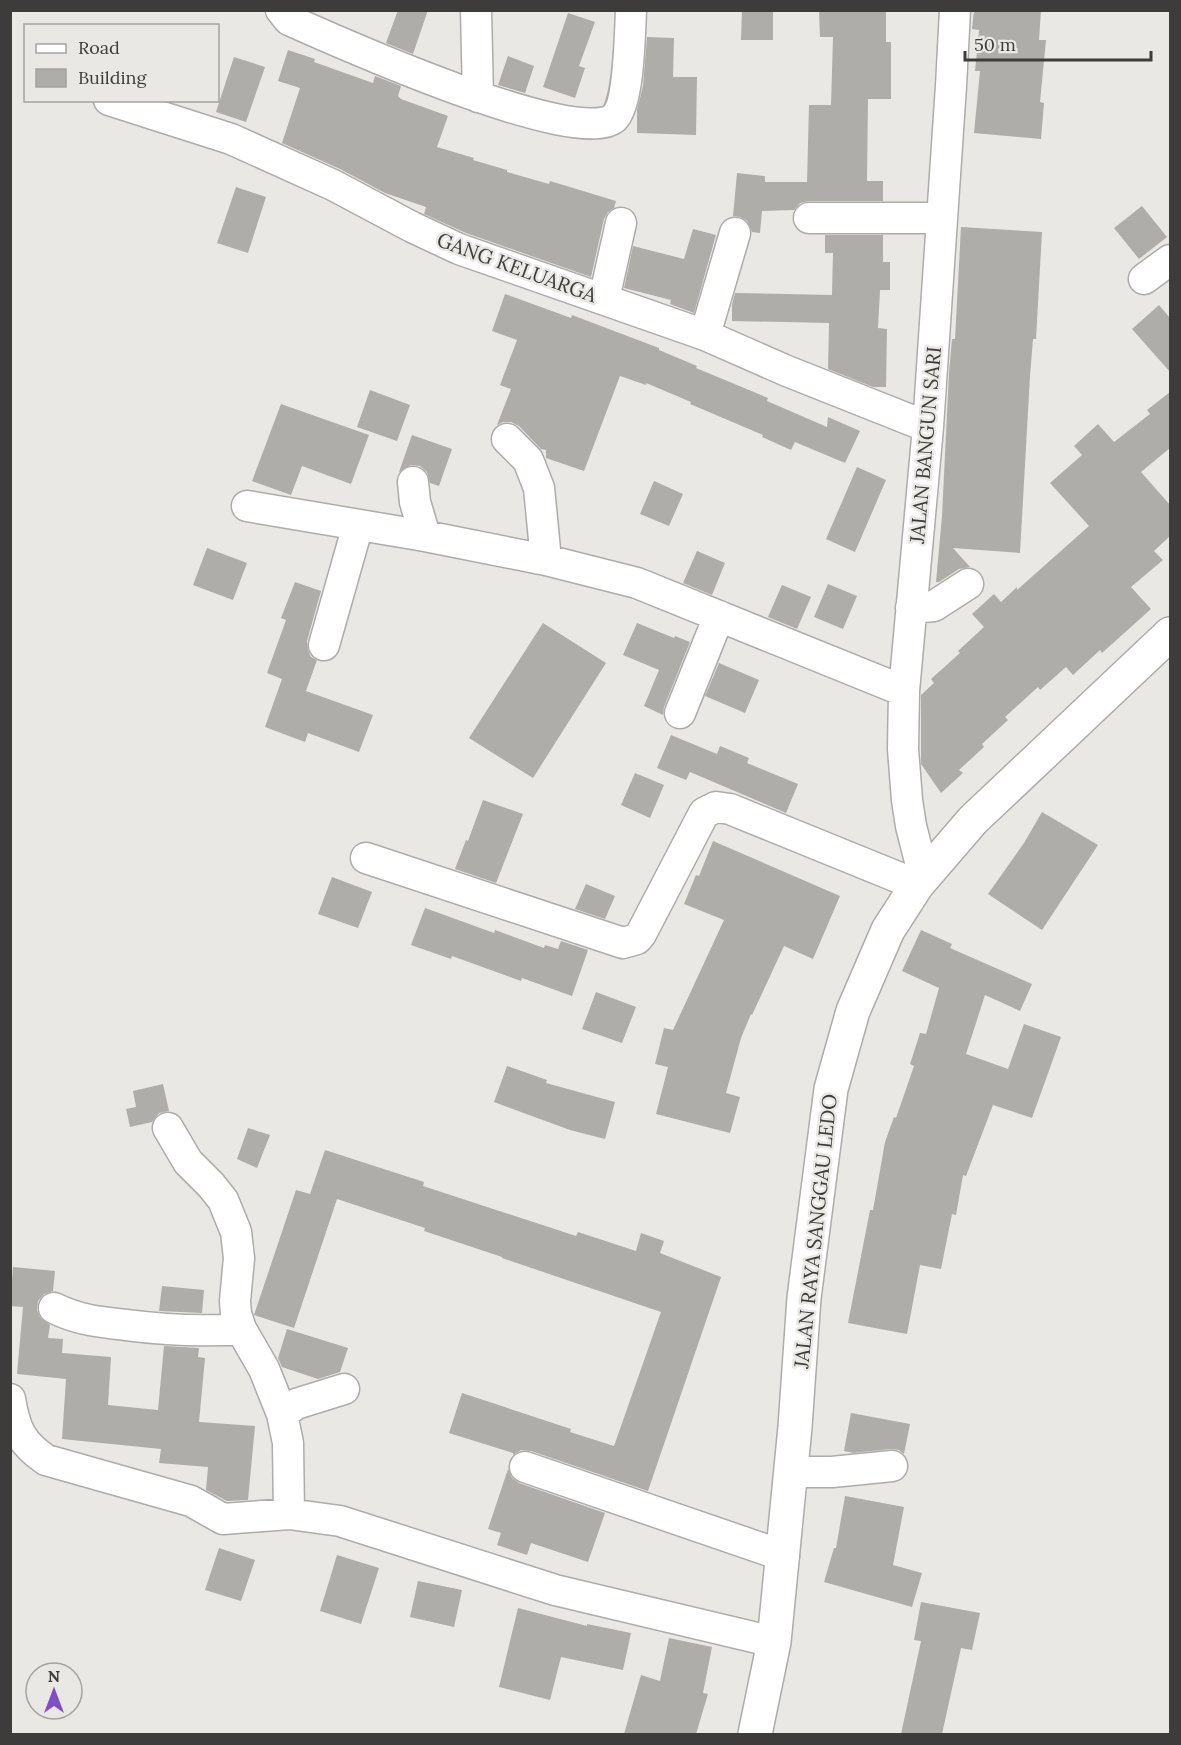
<svg xmlns="http://www.w3.org/2000/svg" width="1181" height="1745" viewBox="0 0 1181 1745" font-family="Lora,serif">
  <rect width="100%" height="100%" fill="#e9e8e4"/>
  <path fill="#aeada9" d="M 398,10 L 428,10 L 413,54 L 386,43 Z
    M 742,10 L 773,11 L 773,40 L 741,40 Z
    M 819,10 L 886,10 L 886,42 L 891,42 L 891,99 L 868,99 L 867,181 L 883,181 L 883,201 L 809,201 L 800,203 L 794,210 L 762,211 L 760,233 L 752,232 L 747,221 L 740,217 L 733,216 L 737,173 L 765,176 L 765,182 L 807,182 L 809,105 L 831,105 L 833,37 L 820,37 Z
    M 974,10 L 1041,10 L 1039,40 L 1046,40 L 1040,102 L 1044,103 L 1041,139 L 974,133 L 980,71 L 975,71 L 979,30 L 972,29 Z
    M 568,13 L 595,22 L 579,66 L 585,68 L 575,98 L 543,87 Z
    M 647,37 L 674,38 L 673,77 L 697,77 L 696,135 L 637,133 L 637,110 L 643,86 Z
    M 288,50 L 315,59 L 314,62 L 373,83 L 375,76 L 401,86 L 398,96 L 401,99 L 448,116 L 437,147 L 474,158 L 473,160 L 507,170 L 507,172 L 549,184 L 550,181 L 616,201 L 614,208 L 608,212 L 604,219 L 591,277 L 466,233 L 424,214 L 426,207 L 385,193 L 340,169 L 282,143 L 300,88 L 278,81 Z
    M 508,56 L 534,66 L 525,93 L 498,85 Z
    M 234,57 L 265,67 L 246,122 L 216,112 Z
    M 236,187 L 266,197 L 248,253 L 217,243 Z
    M 1142,206 L 1167,237 L 1139,259 L 1114,228 Z
    M 961,227 L 1042,232 L 1036,339 L 1033,339 L 1030,376 L 1020,553 L 953,548 L 970,567 L 959,569 L 939,582 L 936,582 L 942,516 L 949,373 L 952,339 L 955,339 Z
    M 693,229 L 716,235 L 694,313 L 670,304 L 671,300 L 624,288 L 633,246 L 684,259 Z
    M 825,235 L 883,235 L 883,262 L 890,262 L 890,290 L 880,290 L 878,328 L 887,329 L 886,387 L 873,387 L 828,369 L 829,323 L 732,321 L 732,305 L 735,293 L 832,295 L 833,253 L 825,253 Z
    M 505,294 L 571,318 L 572,315 L 659,348 L 659,350 L 697,366 L 696,368 L 768,398 L 767,401 L 827,427 L 828,417 L 860,431 L 845,463 L 795,442 L 791,450 L 762,437 L 763,435 L 690,404 L 691,402 L 646,383 L 646,385 L 620,376 L 584,471 L 546,458 L 546,450 L 541,449 L 519,426 L 511,422 L 503,422 L 497,425 L 511,389 L 500,385 L 517,340 L 492,331 Z
    M 1159,305 L 1170,318 L 1170,372 L 1132,329 Z
    M 370,390 L 410,405 L 397,441 L 357,427 Z
    M 1170,392 L 1170,448 L 1141,472 L 1170,505 L 1170,536 L 1154,551 L 1163,560 L 1131,587 L 1151,609 L 1102,653 L 1100,650 L 1073,675 L 1066,667 L 1040,690 L 1038,687 L 1005,717 L 1008,720 L 982,744 L 984,747 L 959,770 L 963,773 L 941,793 L 921,764 L 921,695 L 934,683 L 931,679 L 960,653 L 958,651 L 984,627 L 972,614 L 994,594 L 1001,602 L 1017,587 L 1017,590 L 1089,526 L 1050,483 L 1082,455 L 1074,446 L 1098,424 L 1114,442 L 1150,414 L 1147,410 Z
    M 281,404 L 369,435 L 351,484 L 302,466 L 291,495 L 252,481 Z
    M 412,435 L 452,449 L 439,486 L 430,483 L 427,472 L 420,466 L 411,465 L 399,472 Z
    M 857,467 L 886,480 L 855,552 L 826,539 Z
    M 654,481 L 683,494 L 669,526 L 640,514 Z
    M 207,548 L 247,563 L 233,600 L 193,585 Z
    M 697,551 L 725,563 L 712,595 L 683,583 Z
    M 295,582 L 321,591 L 307,641 L 308,650 L 311,657 L 317,660 L 306,691 L 373,715 L 359,752 L 308,733 L 305,742 L 265,727 L 282,679 L 267,673 L 286,620 L 281,618 Z
    M 828,584 L 857,596 L 843,629 L 814,617 Z
    M 782,585 L 811,597 L 797,629 L 768,617 Z
    M 543,623 L 606,663 L 533,778 L 469,738 Z
    M 637,623 L 674,638 L 675,636 L 690,642 L 664,707 L 663,715 L 644,706 L 659,670 L 623,655 Z
    M 719,663 L 759,680 L 745,713 L 705,696 Z
    M 671,735 L 717,754 L 720,746 L 749,758 L 747,763 L 798,784 L 786,813 L 690,772 L 686,780 L 657,768 Z
    M 635,773 L 664,785 L 650,818 L 621,805 Z
    M 483,800 L 523,814 L 496,883 L 455,869 L 466,840 L 468,841 Z
    M 1042,812 L 1098,845 L 1042,930 L 988,894 L 1024,843 Z
    M 713,841 L 840,896 L 813,959 L 784,946 L 752,1015 L 751,1014 L 741,1038 L 726,1093 L 740,1097 L 730,1133 L 656,1114 L 668,1067 L 655,1064 L 664,1028 L 673,1030 L 724,920 L 684,904 L 696,875 L 699,876 Z
    M 332,877 L 372,892 L 358,928 L 318,914 Z
    M 586,884 L 615,896 L 605,919 L 575,909 Z
    M 425,908 L 494,933 L 495,930 L 544,948 L 545,945 L 558,949 L 561,941 L 588,950 L 572,996 L 522,978 L 521,981 L 452,956 L 451,959 L 411,945 Z
    M 921,930 L 952,944 L 950,948 L 1032,984 L 1020,1011 L 985,995 L 966,1054 L 1008,1069 L 1024,1024 L 1061,1037 L 1032,1118 L 993,1105 L 966,1176 L 963,1175 L 956,1215 L 952,1214 L 941,1269 L 920,1265 L 907,1334 L 848,1323 L 870,1210 L 873,1210 L 885,1142 L 894,1117 L 896,1118 L 914,1066 L 910,1064 L 920,1033 L 926,1034 L 939,988 L 902,971 Z
    M 596,992 L 636,1007 L 622,1043 L 582,1029 Z
    M 507,1066 L 547,1080 L 546,1083 L 615,1102 L 605,1139 L 570,1130 L 494,1102 Z
    M 163,1084 L 169,1111 L 159,1113 L 152,1122 L 130,1127 L 126,1109 L 136,1107 L 133,1091 Z
    M 248,1128 L 270,1135 L 257,1168 L 237,1159 Z
    M 325,1150 L 424,1182 L 423,1186 L 576,1236 L 578,1232 L 636,1251 L 641,1233 L 664,1241 L 660,1253 L 721,1277 L 648,1491 L 531,1451 L 521,1450 L 513,1455 L 513,1453 L 449,1433 L 462,1393 L 571,1429 L 570,1432 L 614,1446 L 661,1312 L 502,1258 L 502,1257 L 424,1231 L 425,1228 L 337,1199 L 294,1328 L 254,1315 L 296,1190 L 310,1194 Z
    M 13,1267 L 55,1271 L 53,1291 L 44,1294 L 38,1301 L 37,1310 L 40,1317 L 50,1325 L 48,1338 L 63,1339 L 62,1353 L 111,1357 L 108,1405 L 158,1410 L 164,1346 L 199,1348 L 198,1357 L 205,1358 L 199,1422 L 255,1426 L 248,1500 L 227,1501 L 206,1490 L 208,1467 L 159,1463 L 161,1449 L 62,1439 L 66,1379 L 17,1374 L 23,1307 L 10,1306 Z
    M 162,1286 L 204,1290 L 202,1313 L 159,1311 Z
    M 287,1329 L 348,1348 L 340,1372 L 318,1379 L 282,1367 L 278,1358 Z
    M 851,1413 L 910,1424 L 904,1454 L 899,1450 L 891,1449 L 853,1453 L 844,1451 Z
    M 508,1469 L 512,1478 L 519,1483 L 605,1513 L 588,1562 L 531,1543 L 527,1555 L 497,1545 L 501,1533 L 488,1529 Z
    M 845,1496 L 904,1507 L 893,1565 L 922,1573 L 912,1607 L 824,1582 L 834,1548 L 836,1548 Z
    M 219,1548 L 255,1560 L 241,1601 L 205,1590 Z
    M 337,1555 L 379,1568 L 361,1624 L 320,1611 Z
    M 418,1581 L 462,1590 L 454,1627 L 410,1617 Z
    M 921,1602 L 980,1613 L 972,1650 L 961,1648 L 942,1734 L 901,1734 L 921,1641 L 914,1640 Z
    M 518,1608 L 587,1626 L 587,1624 L 631,1633 L 623,1670 L 561,1657 L 550,1700 L 499,1687 Z
    M 669,1638 L 712,1647 L 703,1693 L 708,1694 L 696,1734 L 624,1734 L 641,1675 L 660,1681 Z"/>
  <g fill="none" stroke-linecap="round" stroke-linejoin="round">
    <defs>
      <path id="minor" d="M 281,10 L 289,20 C 336,41 577,149 614,118 C 629,105 630,31 631,10
        M 476,10 L 478,97
        M 109,100 L 231,139 L 333,185 L 412,227 L 459,249 L 705,335 L 787,371 L 928,427
        M 809,218 L 942,218
        M 1144,279 L 1170,260
        M 604,299 L 621,223
        M 705,335 L 735,233
        M 507,439 L 528,460 L 539,488 L 546,560
        M 413,482 L 415,502 L 425,536
        M 247,506 L 425,536 L 546,560 L 637,583 L 904,691
        M 911,608 L 934,606 L 968,584
        M 324,645 L 358,525
        M 680,713 L 719,616
        M 366,858 L 623,943 L 637,939 L 641,934 L 704,813 L 716,807 L 730,809 L 917,885
        M 924,877 L 911,826 L 907,800 L 903,749 L 904,691 L 928,427 L 951,86 L 955,10
        M 168,1128 L 188,1162 L 211,1185 L 223,1200 L 236,1232 L 239,1258 L 235,1301 L 236,1314 L 241,1329 L 264,1369 L 282,1414 L 288,1443 L 289,1514
        M 54,1308 C 78,1320 99,1322 126,1325 C 165,1330 202,1332 241,1329
        M 10,1399 C 15,1429 21,1443 46,1460 L 191,1501 L 223,1519 L 289,1514 L 340,1521 L 555,1590 L 774,1642
        M 282,1414 L 296,1404 L 344,1389
        M 525,1467 L 784,1556
        M 791,1472 L 832,1472 L 892,1466"/>
      <path id="highway" d="M 755,1734 L 774,1642 L 795,1427 L 804,1298 L 831,1089 L 853,1011 L 888,930 L 917,885 L 973,820 L 1170,634"/>
    </defs>
    <use href="#minor" stroke="#aeaca8" stroke-width="33"/>
    <use href="#highway" stroke="#aeaca8" stroke-width="36"/>
    <use href="#minor" stroke="#fff" stroke-width="30"/>
    <use href="#highway" stroke="#fff" stroke-width="33"/>
  </g>
  <g text-anchor="middle" dominant-baseline="central" stroke-width="5" stroke-linejoin="round" paint-order="stroke">
    <g font-size="20" fill="#3d3c3a" stroke="#e9e8e4">
      <text transform="translate(517 267) rotate(20)">GANG KELUARGA</text>
      <text transform="translate(925 445) rotate(-85)">JALAN BANGUN SARI</text>
      <text transform="translate(815 1231) rotate(-84)">JALAN RAYA SANGGAU LEDO</text>
    </g>
  </g>
  <rect width="1181" height="1745" fill="none" stroke="#3d3c3a" stroke-width="24"/>
  <rect x="24" y="24" width="195" height="78" fill="#e9e8e4" stroke="#a4a3a0" stroke-width="1.5"/>
  <rect x="36" y="44" width="30" height="9" fill="#ffffff" stroke="#a4a3a0" stroke-width="1.5"/>
  <text x="78" y="54" font-size="18" fill="#3d3c3a">Road</text>
  <rect x="36" y="69" width="30" height="18" fill="#aeada9" stroke="#a4a3a0" stroke-width="1.5"/>
  <text x="78" y="84" font-size="18" fill="#3d3c3a">Building</text>
  <g transform="translate(54 1691)"><circle r="28" fill="#e9e8e4" stroke="#a4a3a0" stroke-width="1.5"/>
  <path d="M0-4.5L10 22L0 15L-10 22Z" fill="#804fc7"/>
  <text y="-9" font-size="16" font-weight="bold" text-anchor="middle" fill="#3d3c3a">N</text>
  </g>
  <path d="M965 51v9h186v-9" fill="none" stroke="#3d3c3a" stroke-width="3"/>
  <text x="974" y="51" font-size="18" fill="#3d3c3a" stroke="#e9e8e4" stroke-width="4.5" paint-order="stroke">50 m</text>
</svg>
